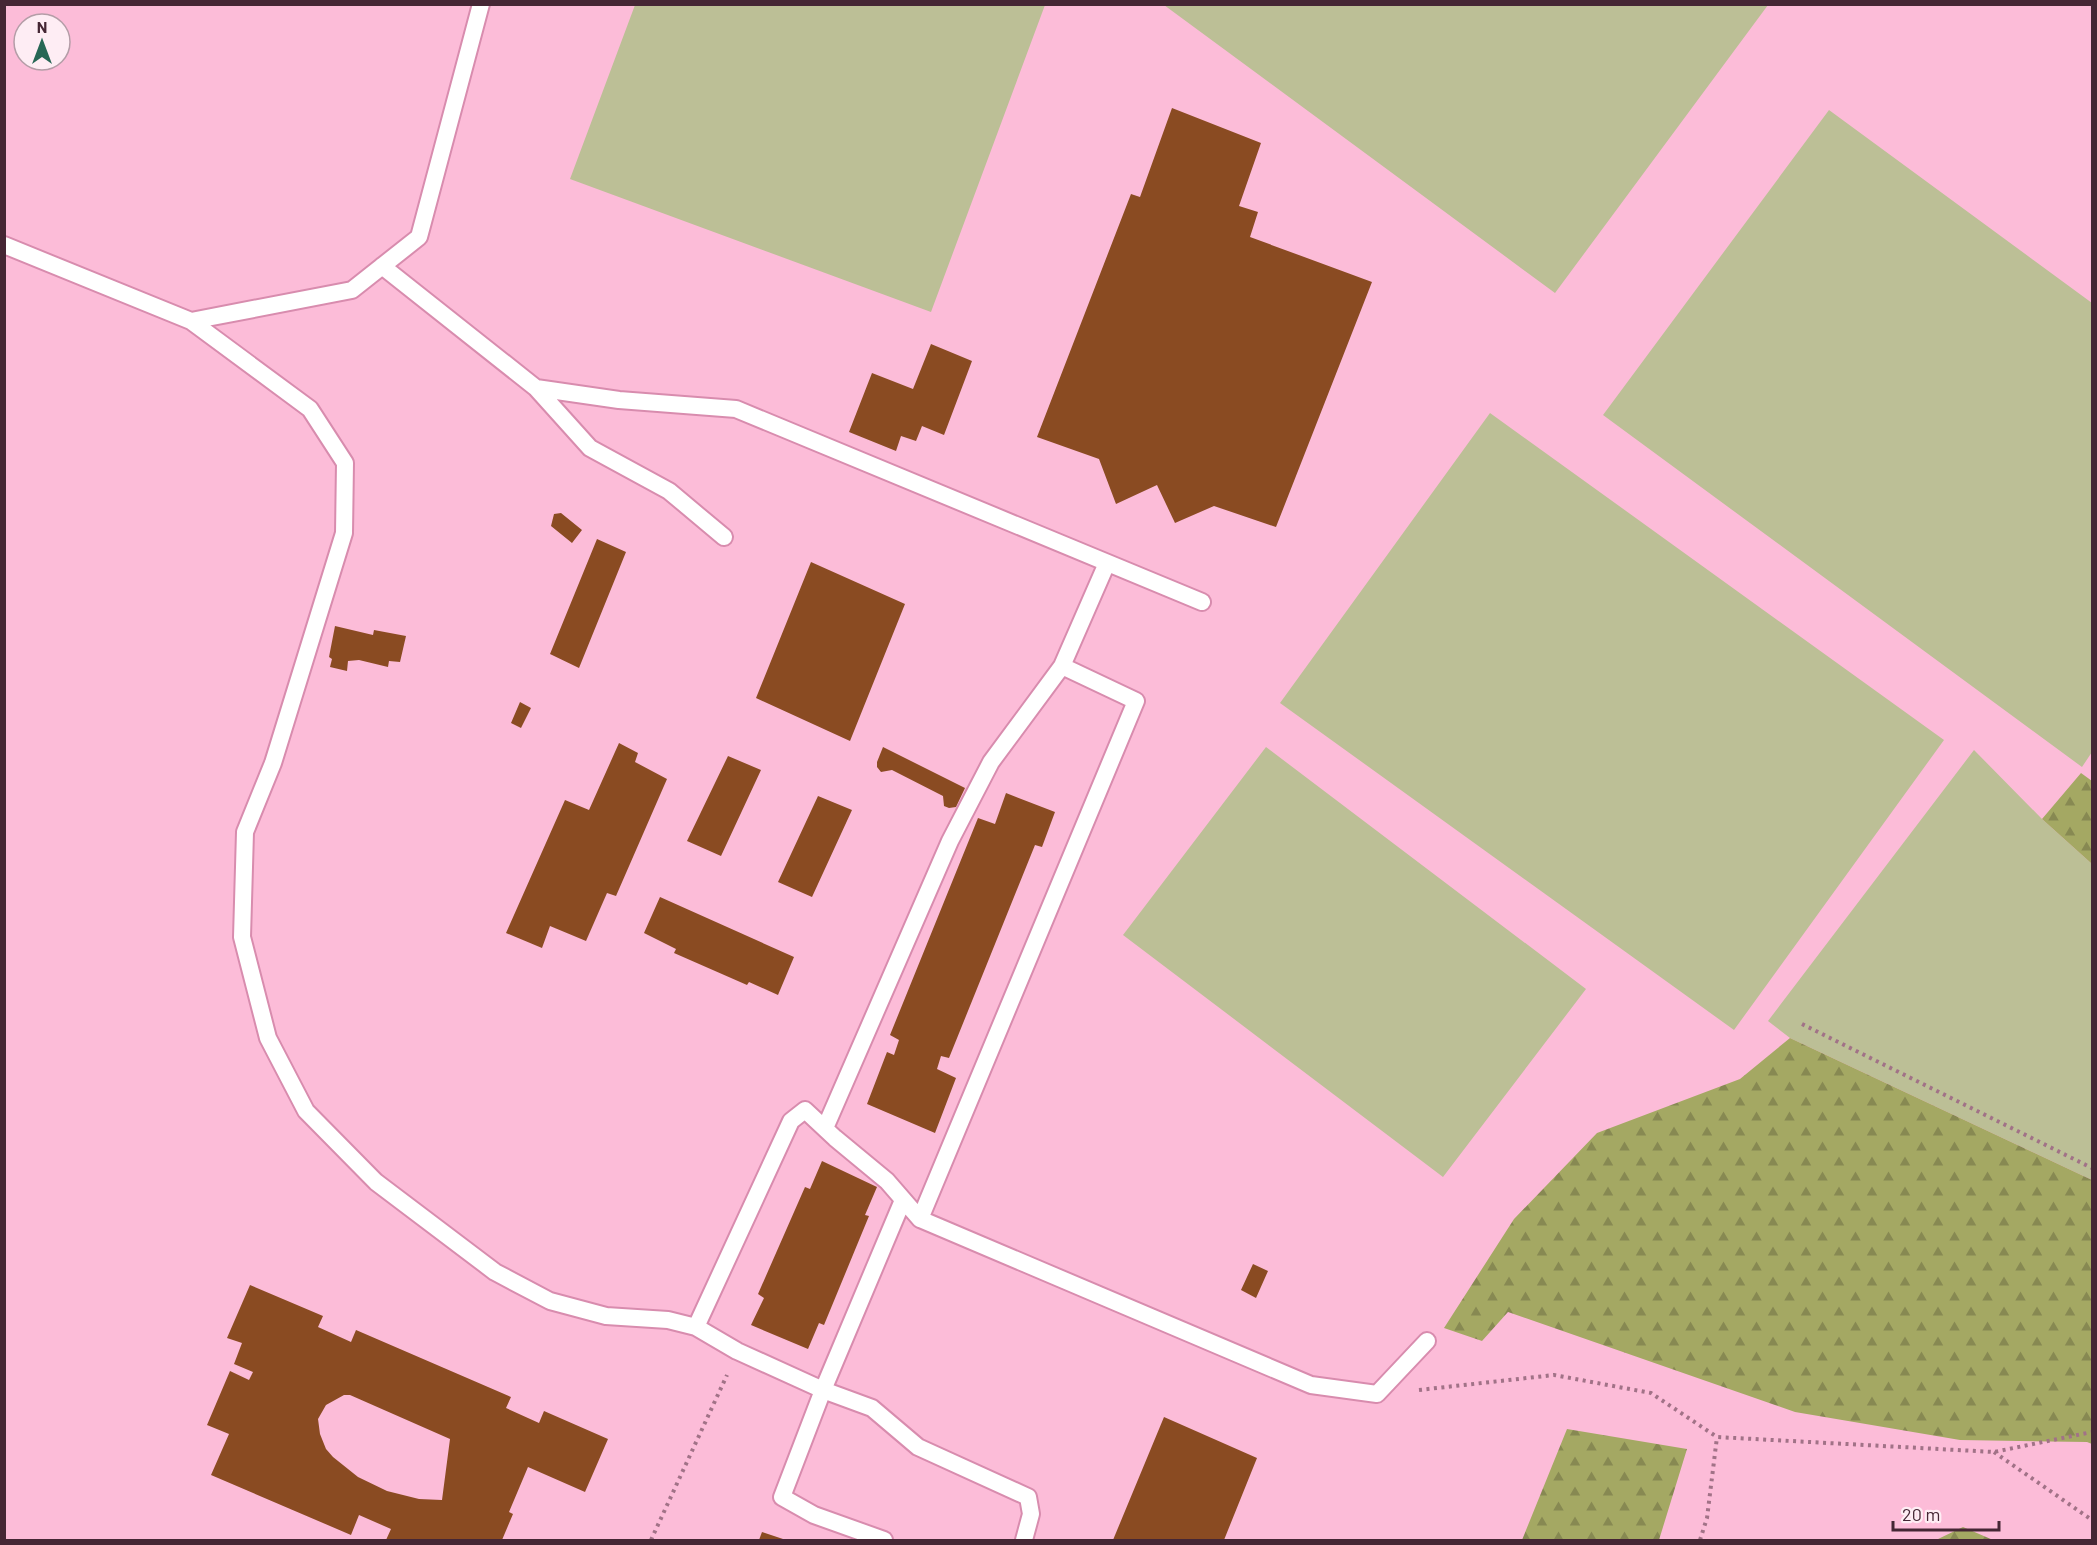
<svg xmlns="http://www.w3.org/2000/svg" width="2097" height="1545" viewBox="0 0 2097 1545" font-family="Barlow,sans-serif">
  <defs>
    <pattern id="forest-firs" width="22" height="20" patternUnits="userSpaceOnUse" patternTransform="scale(1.5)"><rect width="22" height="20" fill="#a4a863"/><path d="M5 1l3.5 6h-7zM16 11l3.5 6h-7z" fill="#878952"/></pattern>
  </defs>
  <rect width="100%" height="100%" fill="#fcbcd8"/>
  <path fill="#bcbf96" d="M 635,5 L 1045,5 L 931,312 L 570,179 Z
    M 1164,5 L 1768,5 L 1555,293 Z
    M 1829,110 L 2092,303 L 2092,752 L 2082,767 L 1603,415 Z
    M 1490,413 L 1944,740 L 1734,1030 L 1280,703 Z
    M 1266,747 L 1586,989 L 1443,1177 L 1123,935 Z
    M 1974,750 L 2042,819 L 2092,864 L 2092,1180 L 1790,1038 L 1768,1021 Z"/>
  <path fill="url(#forest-firs)" d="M 2081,773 L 2092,781 L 2092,864 L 2042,819 Z
    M 1790,1038 L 2092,1180 L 2092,1444 L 2087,1442 L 1960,1440 L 1795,1412 L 1508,1312 L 1482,1341 L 1444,1328 L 1514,1219 L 1597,1133 L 1740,1079 Z
    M 1567,1429 L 1687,1449 L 1659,1540 L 1522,1540 Z
    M 1963,1527 L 1993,1540 L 1936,1540 Z"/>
  <path fill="#8a4b22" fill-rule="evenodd" d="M 1172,108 L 1261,143 L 1239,206 L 1258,212 L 1250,237 L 1372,282 L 1276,527 L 1214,506 L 1175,523 L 1157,485 L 1116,504 L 1099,459 L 1037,437 L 1131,194 L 1140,197 Z
    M 931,344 L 972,361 L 944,435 L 922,426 L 916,441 L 901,436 L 896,451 L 849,432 L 872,373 L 913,389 Z
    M 561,513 L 582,530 L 572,543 L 551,526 L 554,514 Z
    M 597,539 L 626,552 L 579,668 L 550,654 Z
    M 811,562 L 905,604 L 850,741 L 756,698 Z
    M 335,626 L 373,635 L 374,630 L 406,636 L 400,662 L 389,661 L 388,667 L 359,660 L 348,661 L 347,671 L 330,667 L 332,659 L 329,657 Z
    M 520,702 L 531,708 L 521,728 L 511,723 Z
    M 619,743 L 638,753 L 635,762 L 667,779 L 616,896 L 607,893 L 586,941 L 550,926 L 542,948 L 506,933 L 565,800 L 589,810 Z
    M 883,747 L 965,788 L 956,807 L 949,808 L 944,806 L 943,796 L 892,770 L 881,772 L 877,767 L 877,762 Z
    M 728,756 L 761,770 L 721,856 L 687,841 Z
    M 1006,793 L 1055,812 L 1042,847 L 1035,845 L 949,1058 L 941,1056 L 937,1069 L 956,1078 L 935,1133 L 867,1104 L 887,1052 L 894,1055 L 899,1040 L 890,1035 L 978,818 L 995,824 Z
    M 818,796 L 852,810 L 812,897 L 778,882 Z
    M 660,897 L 794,957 L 778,995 L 749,982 L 747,985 L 674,953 L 676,949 L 644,933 Z
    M 822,1161 L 877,1187 L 865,1215 L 869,1216 L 824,1325 L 819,1323 L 808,1349 L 751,1325 L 764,1298 L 758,1294 L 805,1187 L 810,1189 Z
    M 1253,1264 L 1268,1271 L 1256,1298 L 1241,1290 Z
    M 250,1285 L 323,1316 L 318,1327 L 351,1342 L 356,1330 L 511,1397 L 506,1408 L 539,1423 L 544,1411 L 608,1439 L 585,1492 L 528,1467 L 509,1512 L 513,1514 L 502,1540 L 386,1540 L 391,1529 L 359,1515 L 351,1535 L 211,1475 L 229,1434 L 207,1425 L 230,1371 L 249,1380 L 253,1372 L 234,1364 L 242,1343 L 227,1338 ZM 344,1395 L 350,1395 L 450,1439 L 442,1500 L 419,1499 L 387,1491 L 358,1477 L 333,1457 L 326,1449 L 320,1434 L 318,1419 L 326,1405 Z
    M 1164,1417 L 1257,1458 L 1224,1540 L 1113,1540 Z
    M 762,1532 L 786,1540 L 759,1540 Z"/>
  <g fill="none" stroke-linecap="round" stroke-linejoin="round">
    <defs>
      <path id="service" d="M 4,245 L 191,321 L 310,409 L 345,463 L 344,533 L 273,763 L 245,832 L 242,937 L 268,1038 L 306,1111 L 376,1182 L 495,1272 L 550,1301 L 606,1316 L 668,1320 L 696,1327 L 737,1351 L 823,1390 L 872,1408 L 918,1447 L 1028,1497 L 1031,1514 L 1024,1540
        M 382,266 L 536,388 L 619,400 L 736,409 L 1202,602
        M 191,321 L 352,290 L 419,237 L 481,4
        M 536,388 L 590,448 L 669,491 L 724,537
        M 825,1128 L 950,841 L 991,762 L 1062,666 L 1107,563
        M 920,1219 L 1136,701 L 1062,666
        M 696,1327 L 791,1121 L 805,1110 L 835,1138 L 887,1181 L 920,1219 L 1311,1385 L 1377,1394 L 1427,1341
        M 884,1540 L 814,1515 L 782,1497 L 823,1390 L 903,1200"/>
    </defs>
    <use href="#service" stroke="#d88cae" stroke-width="20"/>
    <path stroke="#a17287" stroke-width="4" stroke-dasharray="3 4.5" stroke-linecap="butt" d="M 1802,1024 L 2092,1168
      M 1419,1390 L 1554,1375 L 1651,1393 L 1717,1437 L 1994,1452 L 2092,1432
      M 1994,1452 L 2092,1520
      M 651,1540 L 727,1375
      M 1700,1540 L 1707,1518 L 1717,1437"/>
    <use href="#service" stroke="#fff" stroke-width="16"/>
  </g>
  <rect width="2097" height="1545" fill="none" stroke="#452634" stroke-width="12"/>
  <g transform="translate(42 42)"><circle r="28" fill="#feedf4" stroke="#b49da7" stroke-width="1.5"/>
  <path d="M0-4.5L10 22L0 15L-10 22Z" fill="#276755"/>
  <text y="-9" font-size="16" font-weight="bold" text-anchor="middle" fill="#452634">N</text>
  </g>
  <path d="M1893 1521v9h106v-9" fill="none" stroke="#452634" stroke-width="3"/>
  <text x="1902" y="1521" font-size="18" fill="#452634" stroke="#feedf4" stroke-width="4.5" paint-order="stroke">20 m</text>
</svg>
